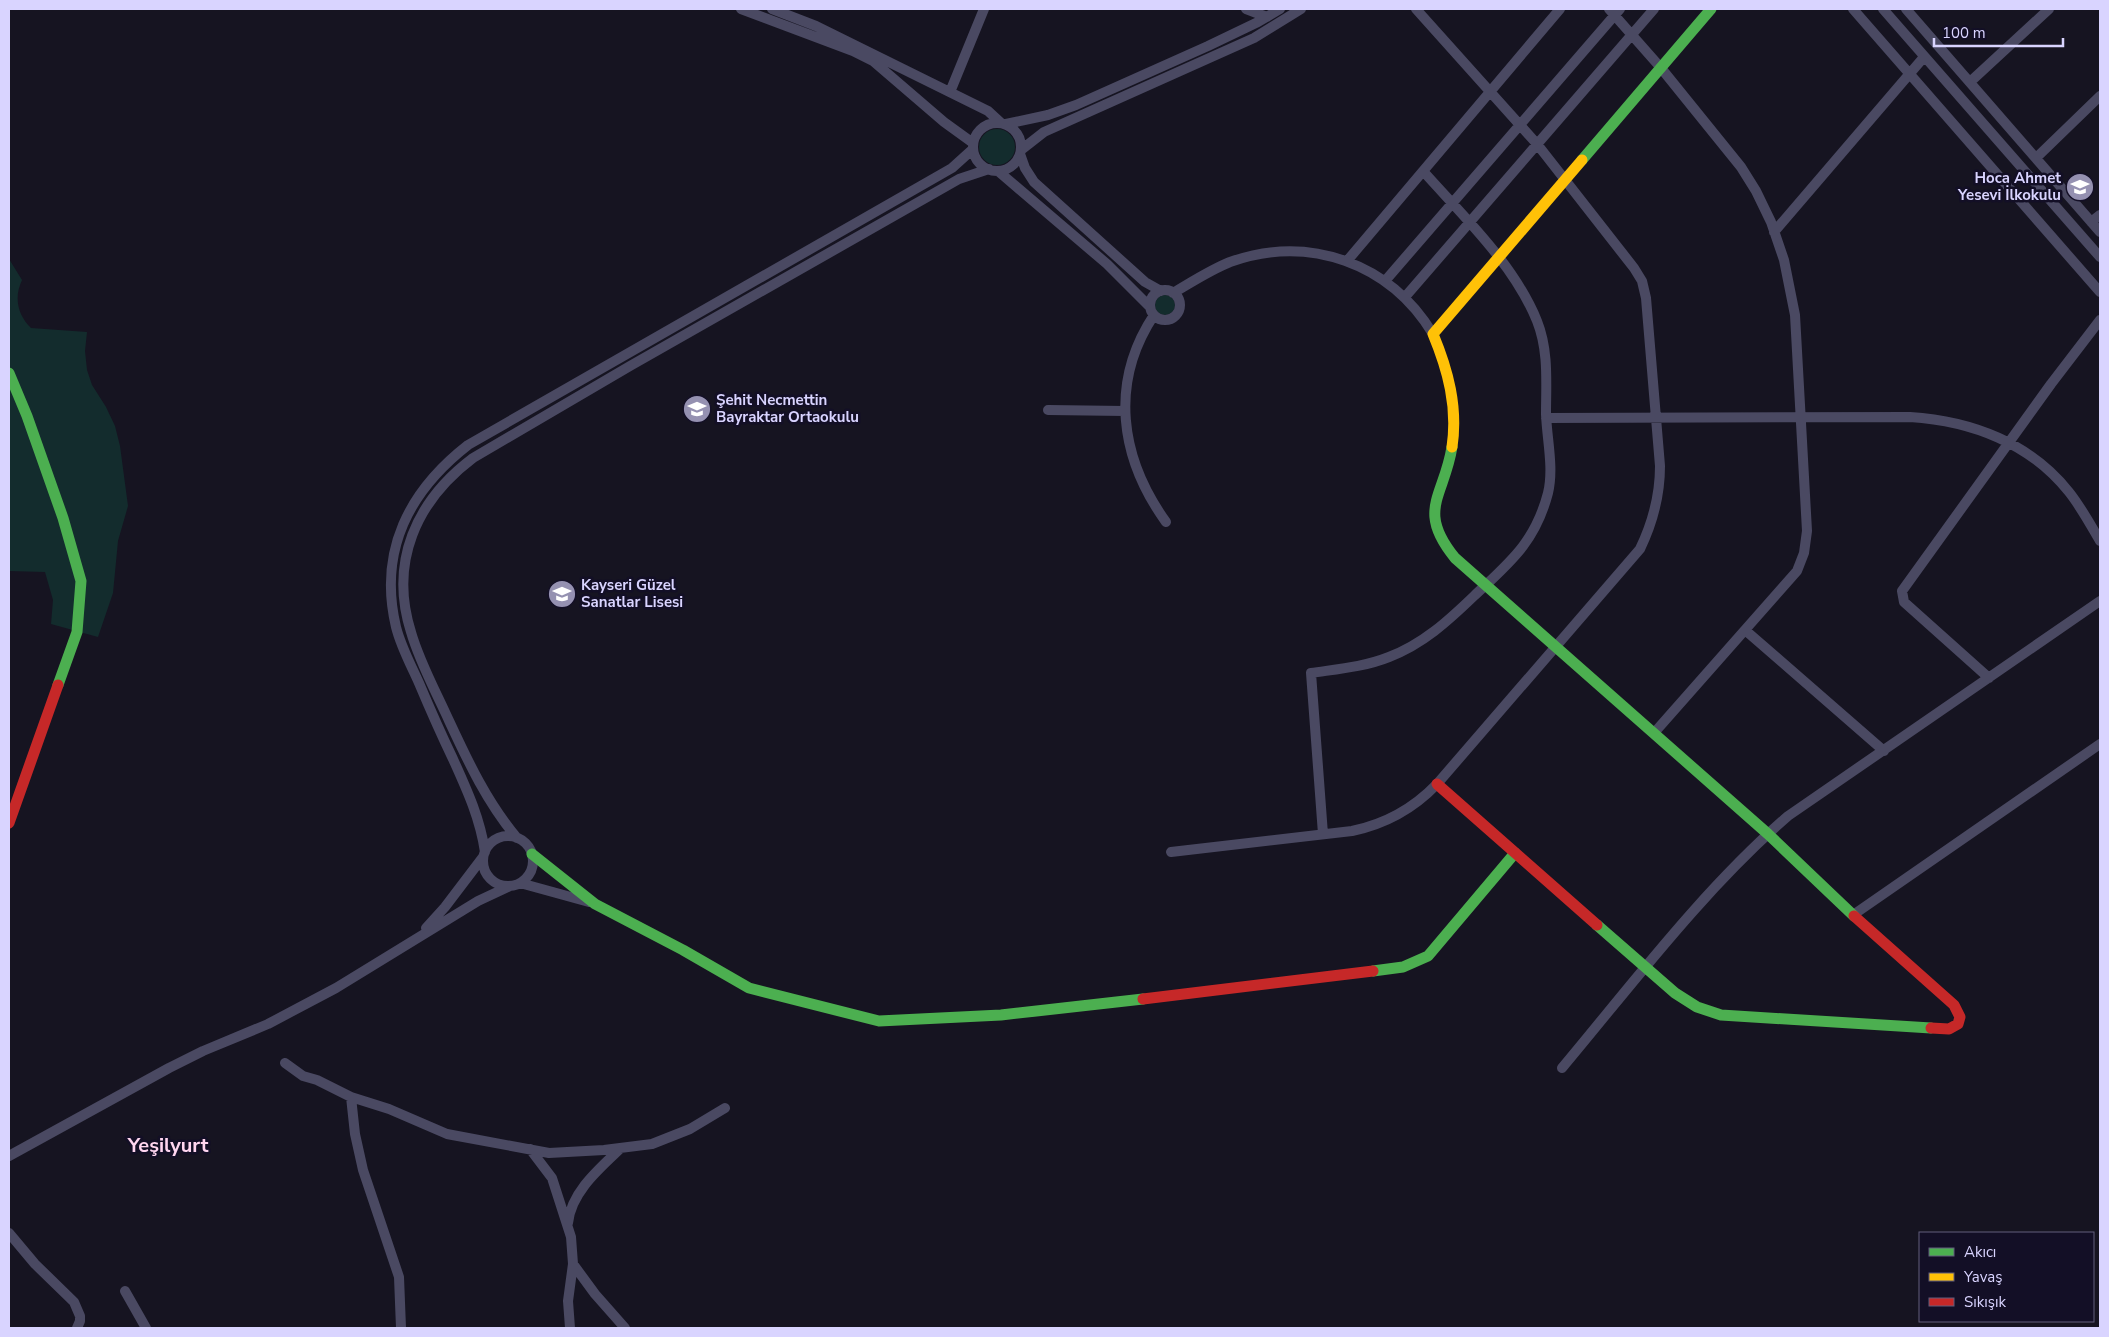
<svg xmlns="http://www.w3.org/2000/svg" width="2109" height="1337" viewBox="0 0 2109 1337" font-family="'Nunito Sans',sans-serif">
  <rect width="100%" height="100%" fill="#161421"/>
  <path fill="#132c2d" d="M979 147a18 18 0 1 1 36 0a18 18 0 1 1-36 0Z
    M 9,259 L 22,280 C 14,297 17,314 31,328 L 87,332 L 85,351 L 87,370 L 92,385 L 106,407 L 115,426 L 120,446 L 128,506 L 118,541 L 113,593 L 98,637 L 51,624 L 53,600 L 45,572 L 9,571 Z
    M1155 305a10 10 0 1 1 20 0a10 10 0 1 1-20 0Z"/>
  <g fill="none" stroke-linecap="round" stroke-linejoin="round">
    <path stroke="#4a4962" stroke-width="10" d="M 741,9 L 853,51 L 873,61 L 944,122 L 973,143
      M 772,9 L 816,26 L 988,111 L 1001,123
      M 1246,9 L 1267,17
      M 1609,9 L 1661,68 L 1741,167 L 1756,191 L 1771,222 L 1784,260 L 1795,315 L 1807,531 L 1804,553 L 1797,571 L 1654,733
      M 1853,9 L 2100,292
      M 1883,9 L 2100,257
      M 1906,9 L 2100,232
      M 1970,82 L 2049,9
      M 950,92 L 984,9
      M973 147a24 24 0 1 1 48 0a24 24 0 1 1-48 0Z
      M 1006,124 L 1048,115 L 1076,105 L 1208,46 L 1258,22 L 1280,9
      M 1021,150 L 1044,132 L 1254,38 L 1301,9
      M 1020,154 L 1025,168 L 1034,182 L 1145,282 L 1161,291
      M 2036,158 L 2100,96
      M 998,171 L 1107,264 L 1150,307
      M 2091,222 L 2100,215
      M 1774,232 L 1924,57
      M 1347,261 L 1560,9
      M 1385,281 L 1620,9
      M1150 305a15 15 0 1 1 30 0a15 15 0 1 1-30 0Z
      M 1173,293 C 1192,282 1210,270 1230,262 C 1309,234 1390,263 1433,334
      M 1405,297 L 1654,9
      M 1154,315 C 1109,383 1120,458 1166,522
      M 1048,410 L 1125,411
      M 1546,418 L 1910,417 C 1972,421 2030,443 2069,492 C 2081,507 2090,524 2100,541
      M 1745,630 L 1884,751
      M 1989,678 L 1904,602 L 1902,591 L 2051,384 L 2100,320
      M 1323,834 L 1311,673 C 1338,669 1364,667 1389,657 C 1423,644 1448,621 1474,596 C 1509,563 1535,543 1548,493 C 1554,468 1547,440 1546,414 C 1546,383 1549,351 1537,321 C 1514,264 1463,216 1423,171
      M483 861a25 25 0 1 1 50 0a25 25 0 1 1-50 0Z
      M 517,838 C 485,800 466,757 445,712 C 433,686 419,660 411,632 C 389,562 416,501 473,458 L 630,366 L 959,179 L 989,169
      M 485,852 C 480,818 467,790 453,759 C 441,734 430,709 419,683 C 411,665 401,647 396,627 C 378,551 409,491 468,445 L 952,168 L 973,149
      M 1171,852 L 1352,831 C 1386,824 1413,809 1437,784 L 1640,549 C 1653,522 1660,495 1660,466 L 1646,298 L 1642,281 L 1634,268 L 1537,144 L 1416,9
      M 520,883 L 589,902
      M 1853,915 L 2100,744
      M 426,928 L 445,907 L 483,857
      M 285,1063 L 303,1076 L 317,1080 L 351,1097 L 389,1109 L 447,1134 L 549,1153 L 604,1150 L 652,1144 L 690,1129 L 725,1108
      M 1562,1068 C 1634,982 1703,890 1788,816 L 2100,601
      M 351,1097 L 355,1134 L 363,1170 L 399,1277 L 401,1328
      M 530,1149 L 552,1178 L 571,1237 L 573,1264 L 568,1301 L 570,1328
      M 9,1156 L 169,1068 L 203,1051 L 268,1024 L 336,988 L 478,901 L 510,886
      M 568,1223 C 571,1192 600,1168 621,1148
      M 9,1233 L 35,1264 L 74,1302 L 80,1316 L 80,1321 L 77,1328
      M 573,1264 L 595,1294 L 625,1328
      M 125,1291 L 146,1328"/>
    <path stroke="#4caf50" stroke-width="11" d="M 1582,160 L 1711,9
      M 9,373 L 27,416 L 63,518 L 81,581 L 77,632 L 58,685
      M 1452,447 C 1444,497 1416,510 1455,558 L 1768,834 L 1854,916
      M 532,854 L 595,904 L 683,950 L 749,988 L 879,1021 L 1001,1015 L 1143,999
      M 1597,925 L 1675,993 L 1697,1007 L 1721,1015 L 1931,1028
      M 1373,971 L 1403,967 L 1428,956 L 1515,853"/>
    <path stroke="#ffc107" stroke-width="11" d="M 1452,447 C 1458,407 1448,370 1433,334 L 1582,160"/>
    <path stroke="#c62828" stroke-width="11" d="M 1437,784 L 1597,925
      M 9,823 L 58,685
      M 1854,916 L 1954,1005 L 1960,1017 L 1958,1024 L 1949,1029 L 1931,1028
      M 1143,999 L 1373,971"/>
  </g>
  <defs>
    <symbol id="school-disc" viewBox="-11 -11 22 22"><circle r="9.5" fill="#9591b1" stroke="#130f26"/><path d="M0-5L7-2L0 1L-7-2ZM-4 1L0 2.5L4 1V4Q0 6-4 4Z" fill="#fff"/></symbol>
  </defs>
  <g fill-rule="evenodd">
    <use href="#school-disc" x="2064" y="171" width="32" height="32"/>
    <use href="#school-disc" x="681" y="393" width="32" height="32"/>
    <use href="#school-disc" x="546" y="578" width="32" height="32"/>
  </g>
  <g text-anchor="middle" dominant-baseline="central" stroke-width="5" stroke-linejoin="round" paint-order="stroke">
    <g font-size="15" font-weight="bold" fill="#d9d4ff" stroke="#130f26" text-anchor="start">
      <text x="2061" y="178" text-anchor="end">Hoca Ahmet<tspan x="2061" dy="17">Yesevi İlkokulu</tspan></text>
      <text x="716" y="400">Şehit Necmettin<tspan x="716" dy="17">Bayraktar Ortaokulu</tspan></text>
      <text x="581" y="585">Kayseri Güzel<tspan x="581" dy="17">Sanatlar Lisesi</tspan></text>
    </g>
    <g font-size="20" font-weight="bold" fill="#ffd6f0" stroke="#130f26">
      <text x="168" y="1145">Yeşilyurt</text>
    </g>
  </g>
  <rect width="2109" height="1337" fill="none" stroke="#d9d4ff" stroke-width="20"/>
  <rect x="1919" y="1232" width="175" height="90" fill="#130f26" stroke="#625e7d"/>
  <rect x="1929" y="1248" width="25" height="8" fill="#4caf50" stroke="#625e7d"/>
  <text x="1964" y="1257" font-size="15" fill="#d9d4ff">Akıcı</text>
  <rect x="1929" y="1273" width="25" height="8" fill="#ffc107" stroke="#625e7d"/>
  <text x="1964" y="1282" font-size="15" fill="#d9d4ff">Yavaş</text>
  <rect x="1929" y="1298" width="25" height="8" fill="#c62828" stroke="#625e7d"/>
  <text x="1964" y="1307" font-size="15" fill="#d9d4ff">Sıkışık</text>
  <path d="M1934 38v8h129v-8" fill="none" stroke="#d9d4ff" stroke-width="2.5"/>
  <text x="1942" y="38" font-size="15" fill="#d9d4ff" stroke="#130f26" stroke-width="4" paint-order="stroke">100 m</text>
</svg>
